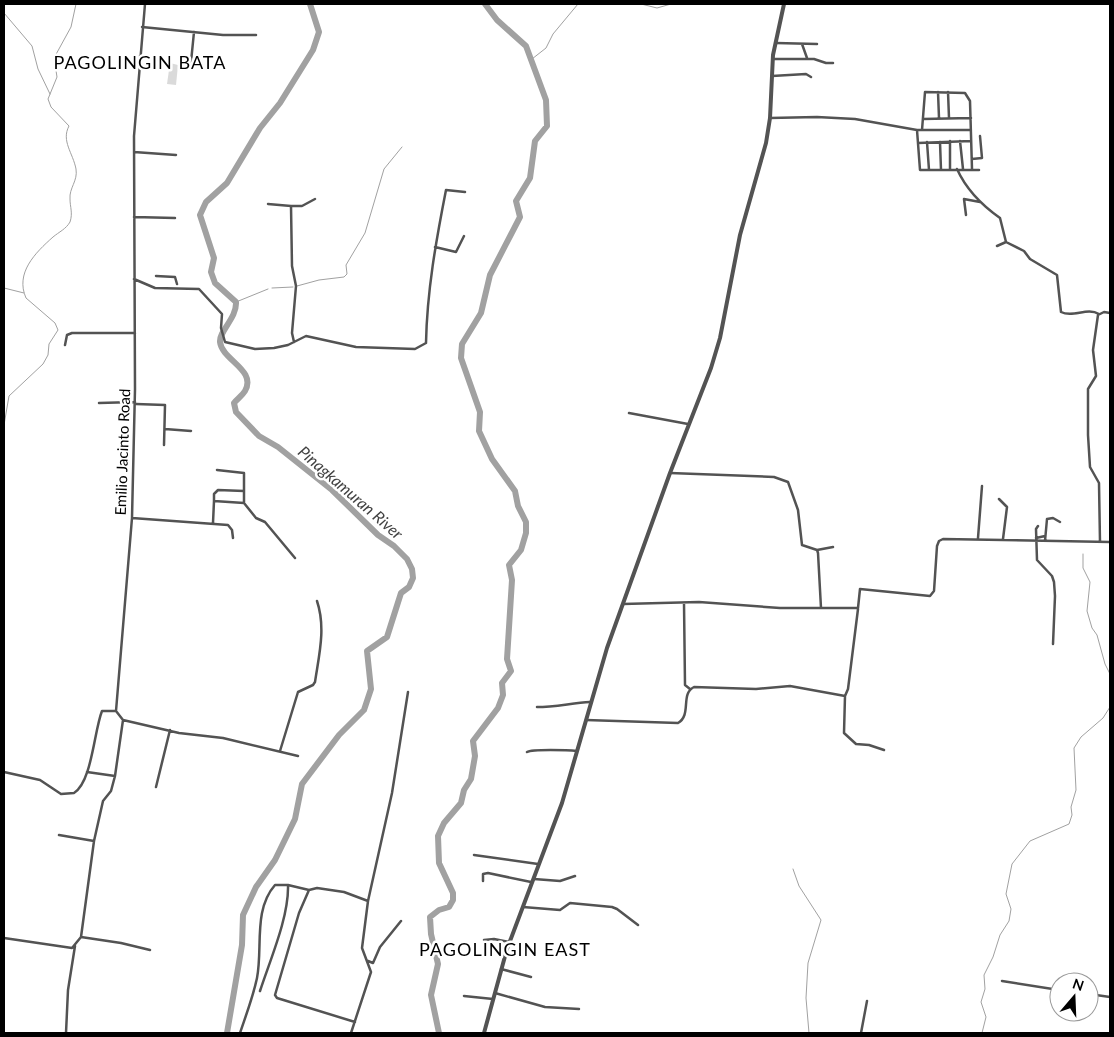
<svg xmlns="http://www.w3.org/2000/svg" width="1114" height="1037" viewBox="0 0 1114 1037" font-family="Lato,sans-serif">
  <rect width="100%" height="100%" fill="#fff"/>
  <path fill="#dadada" d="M 170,63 L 178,65 L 176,85 L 167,84 Z"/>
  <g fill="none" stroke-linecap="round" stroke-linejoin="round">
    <path stroke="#a1a1a1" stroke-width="1" d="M 641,4 L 657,8 L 671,4
      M 4,13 L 32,46 L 38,69 L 50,94
      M 532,59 L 546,48 L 553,34 L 578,4
      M 297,286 L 319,280 L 344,277 L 347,274 L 346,265 L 365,233 L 384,169 L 402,147
      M 4,288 L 24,293
      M 272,288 L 293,287
      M 236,302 L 268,289
      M 4,425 L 9,396 L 43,364 L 48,355 L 49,344 L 58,330 L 55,323 L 26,298 C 15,273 35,253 53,237 C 59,232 66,229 70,222 C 73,213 70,207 70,199 C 69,188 78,181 76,169 C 73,153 61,141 69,126 L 51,107 L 48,99 L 57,77 L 54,58 L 71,27 L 76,4
      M 1083,554 L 1083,568 L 1090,582 L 1087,611 L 1092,628 L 1097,635 L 1105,664 L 1110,674
      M 793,869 L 799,886 L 821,920 L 808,963 L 806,998 L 809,1033
      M 982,1033 L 986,1017 L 981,1002 L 985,989 L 984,975 L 993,957 L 1000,935 L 1009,921 L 1011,909 L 1006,894 L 1012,864 L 1030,841 L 1069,824 L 1072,815 L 1071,807 L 1076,790 L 1074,748 L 1081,737 L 1103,718 L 1110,707"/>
    <path stroke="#a1a1a1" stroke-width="6" d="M 227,1033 L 242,945 L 243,915 L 256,887 L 275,860 L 295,819 L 302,784 L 339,735 L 364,710 L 371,689 L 367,651 L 387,637 L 401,593 L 409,587 L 413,578 L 412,569 L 407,559 L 394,546 L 378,535 L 332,490 L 278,447 L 259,436 L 236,412 L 234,403 C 237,399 242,396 245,391 C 257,370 222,360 220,342 C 219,331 237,318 236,302 L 215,283 L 211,272 L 214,258 L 200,215 L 206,202 L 227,183 L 260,128 L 280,103 L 313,50 L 319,32 L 310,4
      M 439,1033 L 431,995 L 438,964 L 431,934 L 430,917 L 439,910 L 449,907 L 453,900 L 453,893 L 439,863 L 438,836 L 444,823 L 461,803 L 464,790 L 471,779 L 475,756 L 473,741 L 498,708 L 503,695 L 502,683 L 511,671 L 507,659 L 512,580 L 509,565 L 521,550 L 526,533 L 526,522 L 518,506 L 515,491 L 492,459 L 479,431 L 480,412 L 461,358 L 462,344 L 481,313 L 490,275 L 520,217 L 516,201 L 530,178 L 535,141 L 547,126 L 546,100 L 526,46 L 497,20 L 485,4"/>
    <path stroke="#535353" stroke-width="2.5" d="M 145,4 L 134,136 L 135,389 L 132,518 L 116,711 L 123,720 L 179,733 L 223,738 L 298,756
      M 142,27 L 223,35 L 256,35
      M 776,43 L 817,44
      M 802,44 L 807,58
      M 140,56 L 163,61
      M 773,59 L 814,59 L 826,63 L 833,63
      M 191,62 L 194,32
      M 772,76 L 806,74 L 811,77
      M 938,92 L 939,118
      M 948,92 L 949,118
      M 770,118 L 817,117 L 855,119 L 917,130 L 971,130
      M 923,119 L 971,118
      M 917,130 L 920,170 L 979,170
      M 922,130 L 925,92 L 965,93 L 970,101 L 972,169
      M 950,141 L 950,169
      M 960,141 L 963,169
      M 927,142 L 929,170
      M 940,142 L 941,170
      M 918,143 L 971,141
      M 134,152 L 176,155
      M 972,159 L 982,158 L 980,136
      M 957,169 C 966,189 983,206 1000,218 L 1006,242 L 997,246
      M 268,204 L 291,206 L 292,266 L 296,286 L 292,333 L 294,342
      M 291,206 L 302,206 L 315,199
      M 966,215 L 964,199 L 980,202
      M 134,217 L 175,218
      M 1006,242 L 1024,251 L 1030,259 L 1057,275 L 1061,312 C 1073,318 1087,307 1099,314
      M 435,247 L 456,252 L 464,236
      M 156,276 L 175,277 L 177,284
      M 134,279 L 155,288 L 199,289 L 222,314 L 221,328 L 225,342 L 255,349 L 274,348 L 288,345 L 306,336 L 356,347 L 415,349 L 426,343 C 427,291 436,241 446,190 L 465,192
      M 65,345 L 67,335 L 72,333 L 135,333
      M 99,403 L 135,402
      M 136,404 L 165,405 L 164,445
      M 629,413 L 688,424
      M 165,429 L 191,431
      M 670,473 L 774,477 L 788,482 L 798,510 L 802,545 L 817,550 L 818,553 L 821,608
      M 999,499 L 1007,507 L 1003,539
      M 214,501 L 214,494 L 218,490 L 244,491
      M 244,503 L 256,518 L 265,522 L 295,558
      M 132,518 L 228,525 L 232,530 L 233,538
      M 213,523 L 214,501 L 244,503 L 244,473 L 217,470
      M 1038,526 L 1036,529 L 1037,560 L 1052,576 L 1054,582 L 1055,596 L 1053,644
      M 978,538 L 982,486
      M 1036,538 L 1045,536
      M 1045,541 L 1047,519 L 1053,518 L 1060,522
      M 1100,542 L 1099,483 L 1090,467 L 1088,435 L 1088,389 L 1096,376 L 1093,350 L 1098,315 L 1104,312 L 1110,313
      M 817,550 L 833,547
      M 684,603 L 685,685 L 690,689
      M 623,604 L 699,602 L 780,608 L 858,608 L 860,589 L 930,596 L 934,591 L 937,546 L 939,541 L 943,539 L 1110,542
      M 845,696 L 844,733 L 856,744 L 869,745 L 884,750
      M 537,707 C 555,707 572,703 590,702
      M 586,720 L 678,723 C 692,715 680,694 694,687 L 756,689 L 790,686 L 845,696 L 848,689 L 858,609
      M 280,751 L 298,692 L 313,685 L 315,682 C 319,655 326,628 317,601
      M 527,752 C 532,749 568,750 577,751
      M 4,772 L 40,780 L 61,794 L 74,793 C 92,782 94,731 102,711 L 116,711
      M 87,772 L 115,776
      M 156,787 L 170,730
      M 59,835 L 94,841
      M 474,855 L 538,864
      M 534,879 L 560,881 L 575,876
      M 483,881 L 483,874 L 488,873 L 531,882
      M 309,890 L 299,913 L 275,995 L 277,998 L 355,1022
      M 523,907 L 560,910 L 570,903 L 612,907 L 617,909 L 638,925
      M 81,937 L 121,943 L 150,950
      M 4,938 L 72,948 L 81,937 L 94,841 L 103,801 L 111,791 L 115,776 L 123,720
      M 484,940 L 494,939 L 509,942
      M 368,961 L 373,963 L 380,947 L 401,921
      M 501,969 L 531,977
      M 1002,981 L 1059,990
      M 260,991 C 270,960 289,917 288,885
      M 495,993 L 545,1007 L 579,1009
      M 1089,994 L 1110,997
      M 464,996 L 493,999
      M 66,1033 L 68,990 L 75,946
      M 240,1033 C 246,1015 253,997 257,978 C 263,948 253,910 275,885 L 288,885 L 309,890 L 317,888 L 344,892 L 368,901
      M 351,1033 L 371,972 L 362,948 L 368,901 L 392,793 L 408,692
      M 861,1033 L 867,1001"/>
    <path stroke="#535353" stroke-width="4" d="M 484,1033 L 507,949 L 562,803 L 607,648 L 670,473 L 711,368 L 720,338 L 740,235 L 766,143 L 770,118 L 773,55 L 784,4"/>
  </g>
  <g text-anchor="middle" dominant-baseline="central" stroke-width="5" stroke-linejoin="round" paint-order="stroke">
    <g font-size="15" fill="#000" stroke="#fff">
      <text transform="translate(122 452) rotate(-88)">Emilio Jacinto Road</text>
    </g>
    <g font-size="16" font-style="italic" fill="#424242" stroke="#fff">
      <text transform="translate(351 492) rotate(41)">Pinagkamuran River</text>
    </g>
    <g font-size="18" letter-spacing="1" fill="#000" stroke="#fff">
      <text x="140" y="62">PAGOLINGIN BATA</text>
      <text x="505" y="949">PAGOLINGIN EAST</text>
    </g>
  </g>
  <rect width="1114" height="1037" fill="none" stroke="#000000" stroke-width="10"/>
  <g transform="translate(1074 997) rotate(19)"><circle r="24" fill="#ffffff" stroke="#999999"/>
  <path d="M0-4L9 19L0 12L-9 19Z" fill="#000000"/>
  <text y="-8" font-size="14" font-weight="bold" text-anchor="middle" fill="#000000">N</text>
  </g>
</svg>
